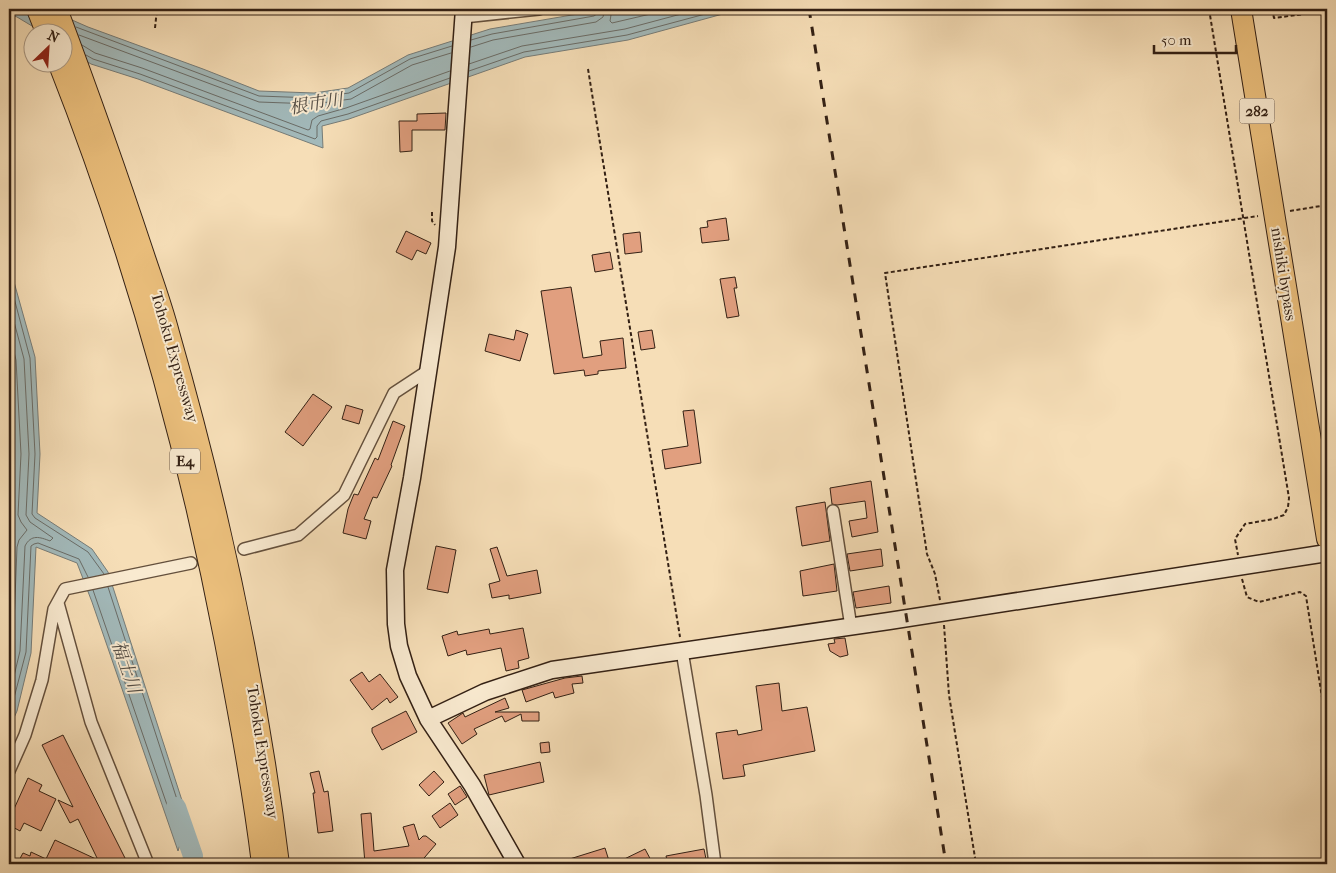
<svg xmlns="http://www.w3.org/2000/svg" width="1336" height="873" viewBox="0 0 1336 873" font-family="'IM FELL French Canon','Noto Serif JP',serif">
  <rect width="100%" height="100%" fill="#f6deb7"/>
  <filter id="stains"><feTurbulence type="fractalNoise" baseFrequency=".004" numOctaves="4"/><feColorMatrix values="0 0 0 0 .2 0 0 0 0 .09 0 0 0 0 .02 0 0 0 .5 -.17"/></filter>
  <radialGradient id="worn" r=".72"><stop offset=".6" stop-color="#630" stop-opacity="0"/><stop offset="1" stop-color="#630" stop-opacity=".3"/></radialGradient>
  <path fill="#a2b9ba" stroke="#767c78" d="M 9,9 L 47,9 L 88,27 L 203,69 L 259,91 L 314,93 L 348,88 L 408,55 L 490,29 L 607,9 L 741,9 L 628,40 L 525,57 L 349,119 L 322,126 L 323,148 L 138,79 L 91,64 L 63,46 L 62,32 L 42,32 L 17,17 L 9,14 Z
    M 9,264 L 35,357 L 40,454 L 37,513 L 92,549 L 108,572 L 188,819 L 178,851 L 92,602 L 77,563 L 36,547 L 31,653 L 17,711 L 9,729 Z"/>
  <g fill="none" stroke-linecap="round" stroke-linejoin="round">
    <path stroke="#6a6c67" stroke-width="1" d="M 612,9 L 610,21 L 612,23 L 672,9
      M 76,27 L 259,96 L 314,98 L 349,93 L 410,59 L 452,46
      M 79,35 L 259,102 L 314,104 L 351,99 L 412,65 L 451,53
      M 471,40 L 492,34 L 594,16 L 598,13 L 599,9
      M 82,45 L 95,53 L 142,68 L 308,130 L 310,129 L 312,120 L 318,116 L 346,108 L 450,71
      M 471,47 L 493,40 L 596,22 L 603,17 L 605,9
      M 86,55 L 93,59 L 140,74 L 315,139 L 317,137 L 317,126 L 321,121 L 348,114 L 450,78
      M 469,64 L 522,46 L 625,29 L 700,9
      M 469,71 L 524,52 L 627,35 L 724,9
      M 9,279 L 30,358 L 35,454 L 32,514 L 35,518 L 88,552 L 104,574
      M 9,303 L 24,359 L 29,454 L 26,515 L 30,522 L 53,538 L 50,541 C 40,537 31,534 25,546 L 20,651 L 9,697
      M 9,332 L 16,360 L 21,454 L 18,515 L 21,522 L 27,530 L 19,540 L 17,547 L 13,650 L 9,666
      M 93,590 L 175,828 L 179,830 L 183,818 L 108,587
      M 9,717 L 26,652 L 31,546 L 34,544 L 38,543 L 79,559 L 88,577"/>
    <path stroke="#a2b9ba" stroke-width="20" d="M 176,807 L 193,856 L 192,864"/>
  </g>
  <path fill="#e19f7f" stroke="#332014" d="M 446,113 L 445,130 L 412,130 L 412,151 L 400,152 L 399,121 L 417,121 L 417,114 Z
    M 726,218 L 729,240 L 702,243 L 700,228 L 708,227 L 707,221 Z
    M 406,231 L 431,243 L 426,254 L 417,250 L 412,260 L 396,252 Z
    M 640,232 L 642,252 L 625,254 L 623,234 Z
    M 610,252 L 613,269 L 595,272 L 592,255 Z
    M 735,277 L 737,288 L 734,288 L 739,316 L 727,318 L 720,279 Z
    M 571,287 L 583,358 L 602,355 L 600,341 L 623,338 L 626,368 L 598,371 L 598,374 L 585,376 L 584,370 L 554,374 L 541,291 Z
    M 516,330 L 528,334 L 520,361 L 485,351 L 489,334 L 514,340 Z
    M 652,330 L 655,348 L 641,350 L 638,332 Z
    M 313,394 L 332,407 L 303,446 L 285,432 Z
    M 346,405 L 363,410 L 359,424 L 342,419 Z
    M 694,410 L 701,463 L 665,469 L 662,450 L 688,446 L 683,411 Z
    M 393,421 L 405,426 L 391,465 L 392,466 L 377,498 L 373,497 L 364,519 L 371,521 L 366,539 L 343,533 L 348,509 L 354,494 L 358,495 L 375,458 L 378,460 Z
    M 871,481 L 878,532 L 852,537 L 849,521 L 867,518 L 865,501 L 837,505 L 832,504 L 830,488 Z
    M 825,502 L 830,541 L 802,546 L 796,507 Z
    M 436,546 L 456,550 L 448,593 L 427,589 Z
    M 497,547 L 507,576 L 537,570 L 541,593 L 509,599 L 509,595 L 492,598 L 489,584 L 500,581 L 490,549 Z
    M 881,549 L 883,566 L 850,571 L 847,554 Z
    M 834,564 L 837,591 L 803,596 L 800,571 Z
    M 889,586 L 891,603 L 856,608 L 853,592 Z
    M 523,628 L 529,658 L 518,661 L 519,668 L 506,671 L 501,648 L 467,655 L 466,650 L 448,656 L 442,636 L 457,631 L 458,635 L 489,629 L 490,634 Z
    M 845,638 L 848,655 L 840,657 L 830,651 L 828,644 L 835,643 L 834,639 Z
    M 362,672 L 369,682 L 380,674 L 398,697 L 390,703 L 387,698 L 372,710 L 350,680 Z
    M 582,676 L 583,683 L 572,684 L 574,693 L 555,698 L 553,692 L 526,702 L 522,690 L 565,678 Z
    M 779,683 L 782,711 L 807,707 L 815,751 L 743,765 L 745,776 L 723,779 L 716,733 L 737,730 L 738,735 L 762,730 L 756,686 Z
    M 505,698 L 509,708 L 495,712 L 539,712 L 539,721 L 522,721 L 521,714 L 505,722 L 502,716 L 474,729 L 477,734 L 462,744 L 448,723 L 463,713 L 465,717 Z
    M 406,711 L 417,732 L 382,750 L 372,732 L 372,728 Z
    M 63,735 L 126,860 L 117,864 L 17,864 L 23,853 L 30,856 L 31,852 L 46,859 L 55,840 L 98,860 L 78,819 L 70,823 L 58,800 L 73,807 L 42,745 Z
    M 549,742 L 550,752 L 541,753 L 540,743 Z
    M 540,762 L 544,782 L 489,795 L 484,775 Z
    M 319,771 L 324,792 L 328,791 L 333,831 L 318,833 L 313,793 L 315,793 L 310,773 Z
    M 434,771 L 444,782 L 429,796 L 419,785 Z
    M 28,778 L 42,785 L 39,791 L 56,799 L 41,831 L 24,823 L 20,831 L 9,825 L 9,820 Z
    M 460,786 L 467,797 L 455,805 L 448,794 Z
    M 450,803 L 458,815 L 440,828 L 432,816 Z
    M 371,813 L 374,851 L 409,846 L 403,827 L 414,824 L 419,840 L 423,836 L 426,836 L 436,844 L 419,864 L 365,864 L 361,814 Z
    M 605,848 L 610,864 L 560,864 L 560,862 Z
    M 645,849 L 653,864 L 614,864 Z
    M 704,849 L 707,864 L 668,864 L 666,856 Z"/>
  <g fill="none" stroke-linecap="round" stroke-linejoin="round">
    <defs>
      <path id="street" d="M 464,17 L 539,9
        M 833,511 L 851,627
        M 244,549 L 298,535 L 344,495 L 394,393 L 429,370
        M 58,603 L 91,722 L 148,864
        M 682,651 L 706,795 L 715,864
        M 9,771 L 25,735 L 42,680 L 54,609 L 65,589 L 191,563"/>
      <path id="secondary" d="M 464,9 L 447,247 L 412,478 L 395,570 L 396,624 L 399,646 L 408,676 L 428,719 L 472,785 L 517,864
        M 428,719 L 485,692 L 552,670 L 889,621 L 1327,553"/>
      <path id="highway" d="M 37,9 L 46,32
        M 57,9 C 87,89 116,170 143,252 C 152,279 162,306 169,333 C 219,507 257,685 279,864
        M 1241,9 L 1327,539
        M 58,62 C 132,250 187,445 225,642 C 239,716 253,790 262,864"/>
    </defs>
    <use href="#street" stroke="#64503d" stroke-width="14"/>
    <use href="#secondary" stroke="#332014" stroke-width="19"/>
    <use href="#highway" stroke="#332014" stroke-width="22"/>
    <path stroke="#332014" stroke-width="2" stroke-dasharray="4 2.5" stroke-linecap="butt" d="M 1209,9 L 1289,498 L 1288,507 L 1284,515 L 1273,519 L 1245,524 L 1235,539 L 1238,555
      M 1272,9 L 1274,18 L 1327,11
      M 155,28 L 157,9
      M 588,69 L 680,637
      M 1290,211 L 1327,205
      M 432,212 L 432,221 L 435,225
      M 1242,579 L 1247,597 L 1259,602 L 1300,592 L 1306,596 L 1327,729
      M 940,600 L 935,574 L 927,554 L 885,273 L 1258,216
      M 944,625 L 949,695 L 976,864"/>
    <use href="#street" stroke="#f9ead0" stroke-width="11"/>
    <use href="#secondary" stroke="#f9ead0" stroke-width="16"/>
    <use href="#highway" stroke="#ebbf7c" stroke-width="20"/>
    <path stroke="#332014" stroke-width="3" stroke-dasharray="9 9" stroke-linecap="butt" d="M 809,9 L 946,864"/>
  </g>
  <g text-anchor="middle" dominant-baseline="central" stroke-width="4" stroke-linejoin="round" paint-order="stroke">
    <g fill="#f9ead0" stroke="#6e5d4c" stroke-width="1">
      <rect x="1239.5" y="98.5" width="35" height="25" rx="4"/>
      <rect x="170" y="448.5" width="30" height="25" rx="4"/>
    </g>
    <g font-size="15" font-weight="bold" fill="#332014">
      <text x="1257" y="111">282</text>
      <text x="185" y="461">E4</text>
    </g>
    <g font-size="16" fill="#332014" stroke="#f9ead0">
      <text transform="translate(1284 274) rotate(81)">nishiki bypass</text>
      <text transform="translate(175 357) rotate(74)">Tohoku Expressway</text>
      <text transform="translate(263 752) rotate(81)">Tohoku Expressway</text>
    </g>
    <g font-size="18" font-style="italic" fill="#544e46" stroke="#f9ead0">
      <text transform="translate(316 104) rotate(-9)">根市川</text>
      <text transform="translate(126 667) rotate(71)">福士川</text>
    </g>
  </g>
  <rect width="1336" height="873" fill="none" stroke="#f6deb7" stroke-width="30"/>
  <rect x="10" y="10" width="1316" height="853" fill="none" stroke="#332014" stroke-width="2.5"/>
  <rect x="15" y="15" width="1306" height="843" fill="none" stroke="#332014"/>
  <g transform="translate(48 48) rotate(25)"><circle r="24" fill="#f9ead0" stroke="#aa9985"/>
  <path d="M0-4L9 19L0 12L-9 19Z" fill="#8f2418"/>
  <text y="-8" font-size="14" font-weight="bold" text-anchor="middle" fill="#332014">N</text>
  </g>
  <path d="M1154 45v8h82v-8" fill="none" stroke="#332014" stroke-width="2.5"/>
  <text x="1161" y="45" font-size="15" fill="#332014" stroke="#f9ead0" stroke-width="4" paint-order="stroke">50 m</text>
  <rect width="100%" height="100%" filter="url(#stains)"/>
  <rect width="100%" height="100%" fill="url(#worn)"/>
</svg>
